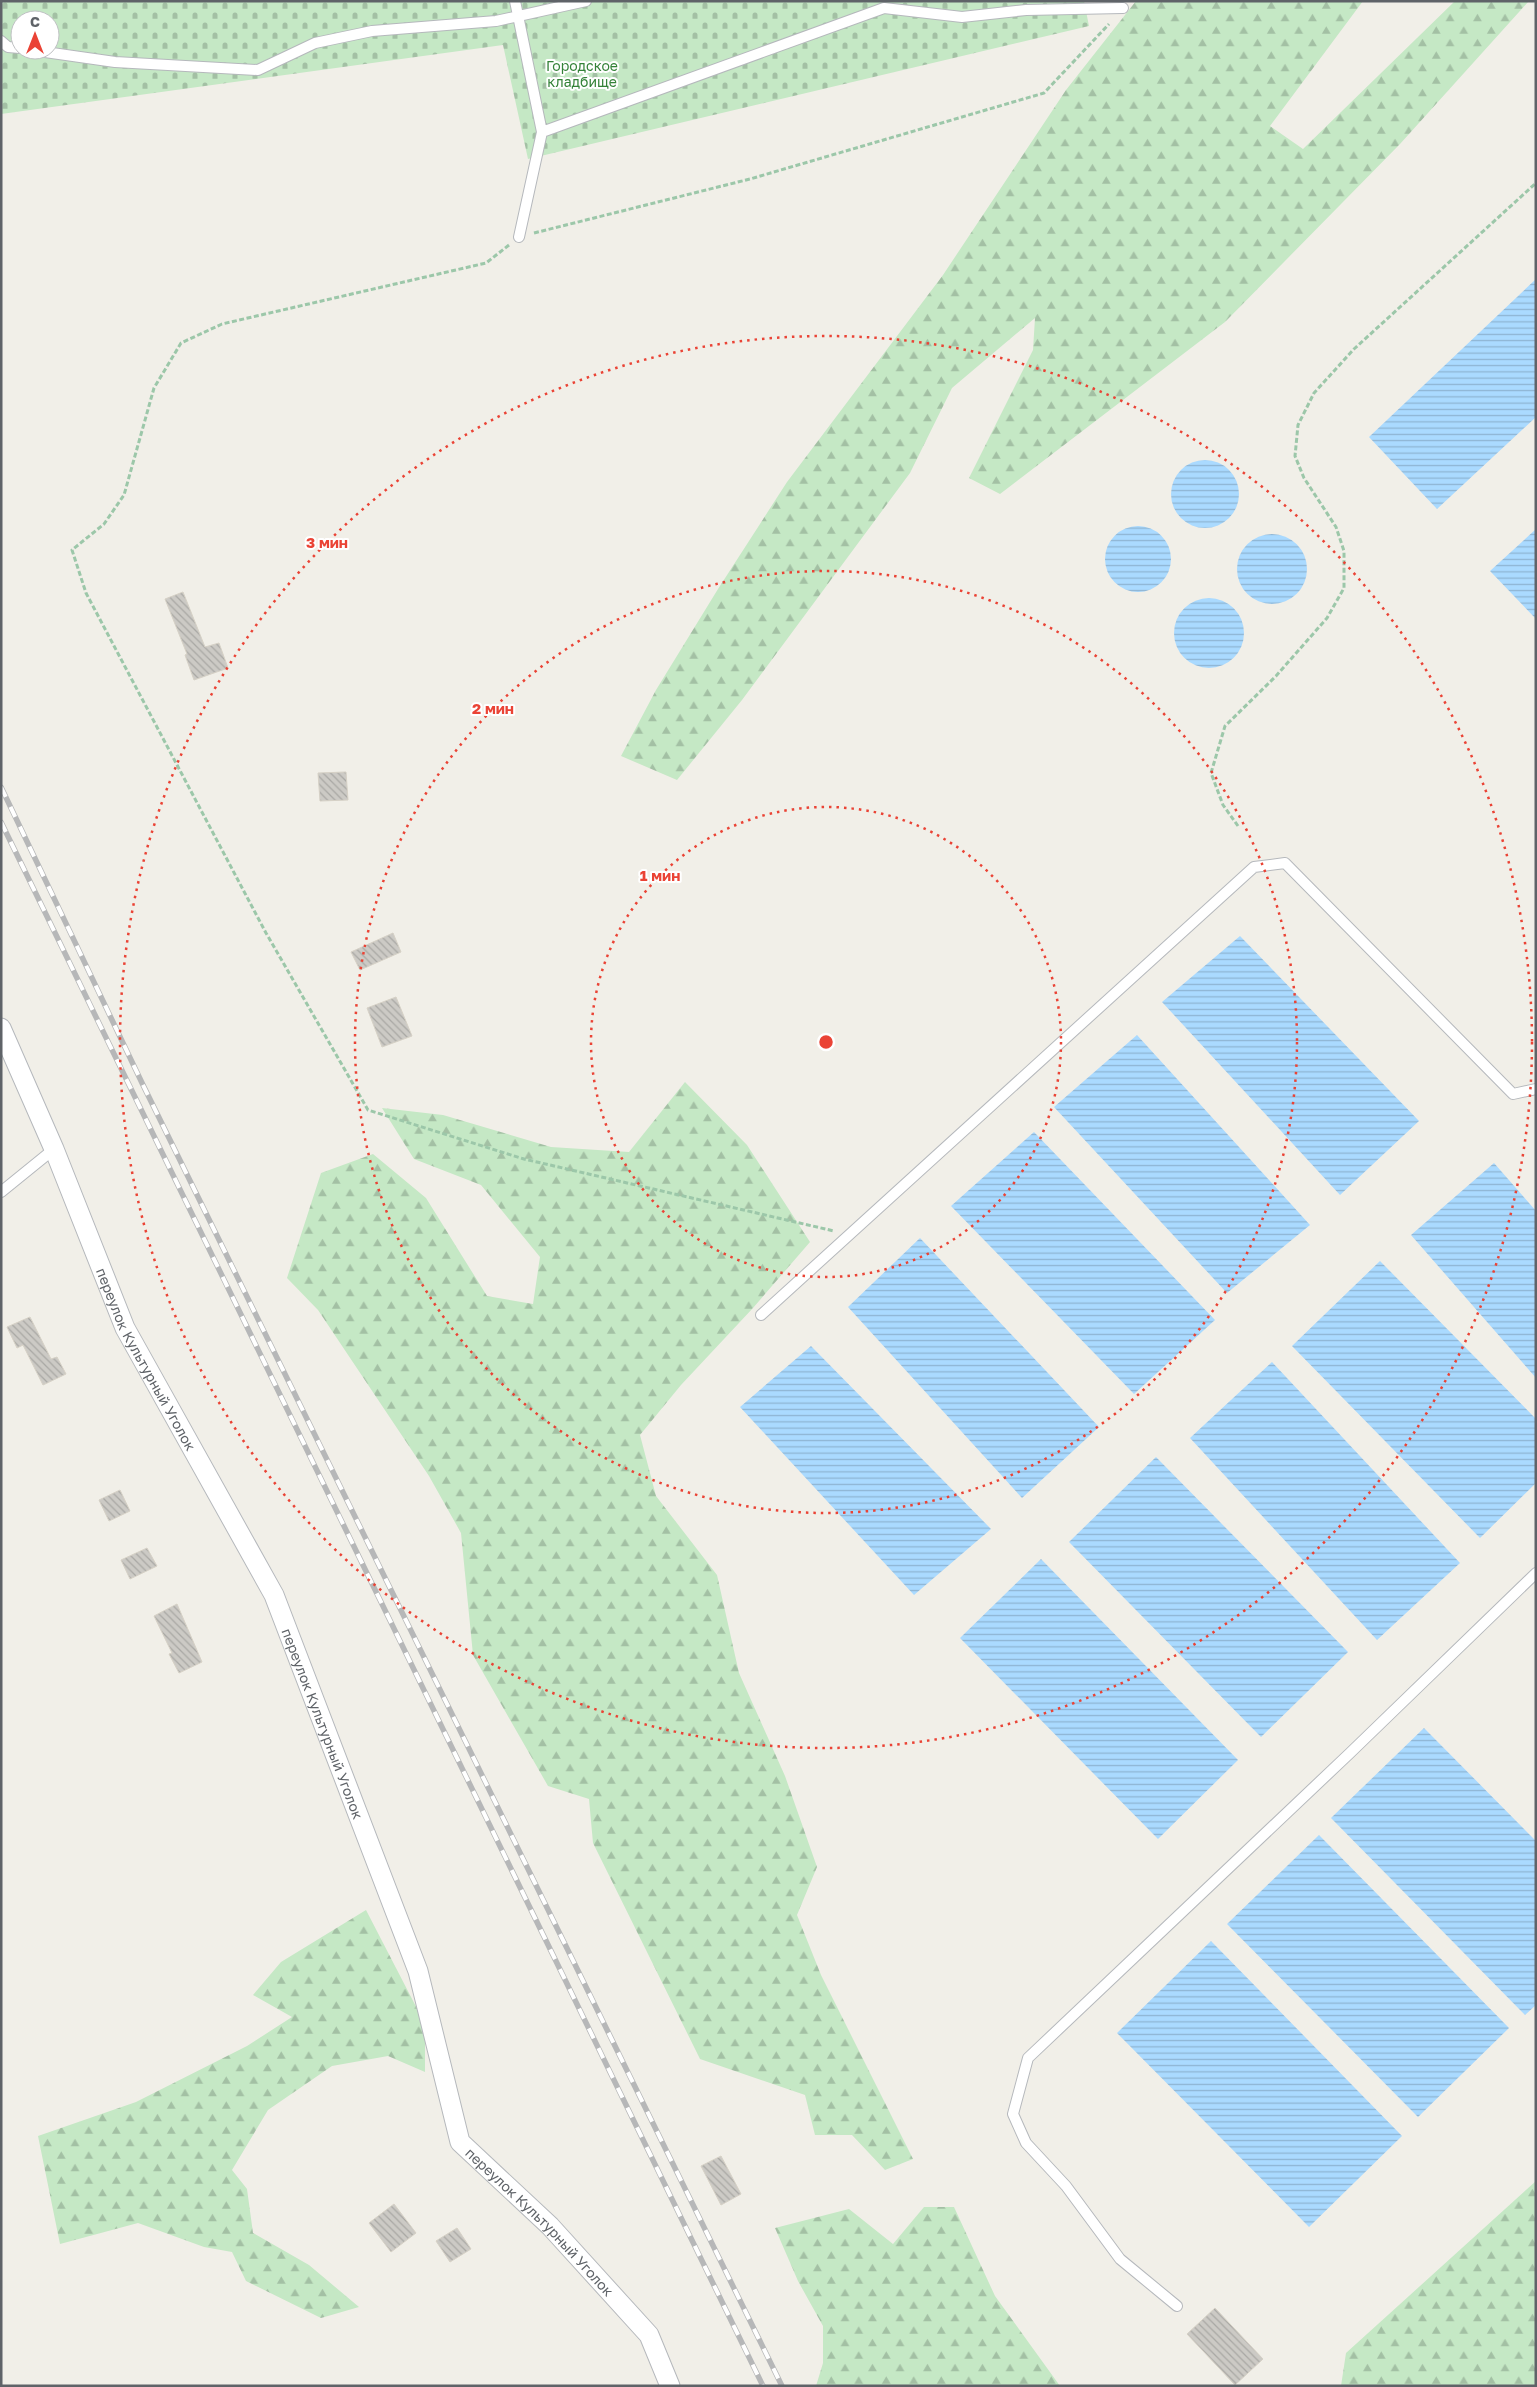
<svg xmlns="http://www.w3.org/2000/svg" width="1537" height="2387" viewBox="0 0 1537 2387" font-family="'Golos Text',sans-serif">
  <defs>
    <pattern id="forest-firs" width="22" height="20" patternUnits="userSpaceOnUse" patternTransform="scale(1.25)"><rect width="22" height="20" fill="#c5e8c5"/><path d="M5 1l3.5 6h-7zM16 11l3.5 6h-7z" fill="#a3c0a4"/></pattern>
    <pattern id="cemetery-stones" width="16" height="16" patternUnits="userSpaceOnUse" patternTransform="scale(1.25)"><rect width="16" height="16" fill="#c5e8c5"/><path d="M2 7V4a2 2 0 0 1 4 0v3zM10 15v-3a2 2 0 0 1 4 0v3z" fill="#a3c0a4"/></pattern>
    <pattern id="water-rules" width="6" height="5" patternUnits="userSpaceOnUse" patternTransform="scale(1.25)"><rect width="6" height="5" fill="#aadaff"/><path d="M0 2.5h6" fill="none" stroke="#8eb4d2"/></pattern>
    <pattern id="building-back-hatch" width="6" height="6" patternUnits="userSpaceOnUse" patternTransform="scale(1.25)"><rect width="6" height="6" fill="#cccac5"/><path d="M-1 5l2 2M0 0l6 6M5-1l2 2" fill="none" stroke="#a9a8a4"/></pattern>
  </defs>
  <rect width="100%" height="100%" fill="#f1efe8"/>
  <path fill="url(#forest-firs)" d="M 1136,1 L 1363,1 L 1270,126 L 1303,149 L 1455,1 L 1529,1 L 1400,144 L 1225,322 L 1000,494 L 969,478 L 1033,350 L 1035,318 L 952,388 L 910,473 L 742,700 L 677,780 L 621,756 L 656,690 L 718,589 L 787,482 L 943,275 L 1066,90 Z
    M 685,1082 L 747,1145 L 810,1242 L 753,1308 L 681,1385 L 640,1435 L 656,1496 L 717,1575 L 739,1673 L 785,1776 L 817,1867 L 797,1915 L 821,1975 L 913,2159 L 885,2170 L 852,2135 L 815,2135 L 805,2095 L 700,2059 L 593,1843 L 589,1799 L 548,1786 L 473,1655 L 461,1533 L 429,1476 L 318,1310 L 287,1278 L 321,1173 L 373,1154 L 426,1198 L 487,1296 L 533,1304 L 540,1257 L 481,1185 L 414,1159 L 382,1108 L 443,1115 L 551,1147 L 629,1152 Z
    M 366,1910 L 425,2024 L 425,2072 L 388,2056 L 332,2066 L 268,2110 L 232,2170 L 247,2189 L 253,2233 L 309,2265 L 359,2307 L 321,2318 L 246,2281 L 232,2252 L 204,2247 L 138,2223 L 60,2244 L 38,2136 L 136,2102 L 247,2046 L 292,2017 L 253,1995 L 281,1962 Z
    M 1536,2181 L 1536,2386 L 1341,2386 L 1346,2353 Z
    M 924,2207 L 954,2207 L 995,2296 L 1060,2386 L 816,2386 L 823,2363 L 823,2326 L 798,2281 L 775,2228 L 849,2209 L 893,2244 Z"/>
  <path fill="url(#cemetery-stones)" fill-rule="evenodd" d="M 1,1 L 1084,1 L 1089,26 L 528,159 L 503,45 L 1,114 ZM 20,20 L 50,20 L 50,50 L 20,50 Z"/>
  <path fill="url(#water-rules)" d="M 1536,279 L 1536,417 L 1437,509 L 1369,437 Z
    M1171 494a34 34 0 1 1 68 0a34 34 0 1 1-68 0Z
    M1105 559a33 33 0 1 1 66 0a33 33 0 1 1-66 0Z
    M 1536,529 L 1536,619 L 1490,571 Z
    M1237 569a35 35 0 1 1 70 0a35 35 0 1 1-70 0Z
    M1174 633a35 35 0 1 1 70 0a35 35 0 1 1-70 0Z
    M 1240,936 L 1419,1121 L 1340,1195 L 1162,1002 Z
    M 1137,1035 L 1310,1225 L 1227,1293 L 1054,1107 Z
    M 1034,1132 L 1215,1320 L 1134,1394 L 951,1206 Z
    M 1494,1163 L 1536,1211 L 1536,1378 L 1411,1235 Z
    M 920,1238 L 1099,1427 L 1022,1498 L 848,1307 Z
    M 1380,1261 L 1536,1419 L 1536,1483 L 1480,1538 L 1292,1346 Z
    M 811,1346 L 991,1529 L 914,1595 L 740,1407 Z
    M 1272,1362 L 1460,1563 L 1377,1640 L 1190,1438 Z
    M 1156,1457 L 1348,1652 L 1261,1737 L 1069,1542 Z
    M 1041,1559 L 1238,1760 L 1158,1839 L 960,1638 Z
    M 1424,1728 L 1536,1841 L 1536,2005 L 1525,2015 L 1331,1818 Z
    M 1319,1835 L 1509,2028 L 1418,2117 L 1227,1924 Z
    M 1211,1941 L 1402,2136 L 1309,2227 L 1117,2033 Z"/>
  <path fill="url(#building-back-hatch)" stroke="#d6d1c6" d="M 183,592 L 205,647 L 219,643 L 228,668 L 194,680 L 185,655 L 187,654 L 165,599 Z
    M 346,772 L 348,800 L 320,801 L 318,773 Z
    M 393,933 L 401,952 L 360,970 L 351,952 Z
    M 396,997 L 412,1036 L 382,1047 L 367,1008 Z
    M 30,1317 L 51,1359 L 57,1357 L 66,1374 L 43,1385 L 23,1345 L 17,1348 L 7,1327 Z
    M 120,1490 L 130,1511 L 109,1521 L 99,1500 Z
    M 147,1548 L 157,1566 L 130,1579 L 121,1560 Z
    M 177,1604 L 202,1662 L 179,1673 L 169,1654 L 172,1653 L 154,1616 Z
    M 721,2156 L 741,2194 L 721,2205 L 701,2166 Z
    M 394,2204 L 416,2233 L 391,2252 L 369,2223 Z
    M 457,2228 L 471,2249 L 450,2262 L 436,2241 Z
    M 1215,2308 L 1263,2359 L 1235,2385 L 1187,2334 Z"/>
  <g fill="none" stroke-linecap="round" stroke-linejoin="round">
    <defs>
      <path id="service" d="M 515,1 L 542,132 L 884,8 L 962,17 L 1026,10 L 1123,8
        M 1,41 L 8,47 L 20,48
        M 31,50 L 115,62 L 258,70 L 315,43 L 372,31 L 496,21 L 586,1
        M 519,237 L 542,132
        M 1,1192 L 54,1149
        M 761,1315 L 1254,867 L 1285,863 L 1513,1094 L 1536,1089
        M 1177,2306 L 1120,2259 L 1066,2186 L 1026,2143 L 1013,2114 L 1028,2058 L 1350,1753 L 1536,1573"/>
      <g id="minor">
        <path id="s1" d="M 1,1028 L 54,1149 L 125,1328 L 274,1595 L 418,1971 L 460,2142 L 550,2226 L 649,2335 L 670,2386"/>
      </g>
    </defs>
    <use href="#service" stroke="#b5b8bc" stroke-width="12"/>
    <use href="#minor" stroke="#b5b8bc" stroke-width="21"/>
    <path stroke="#9cc7a9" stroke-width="3" stroke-dasharray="5 2.5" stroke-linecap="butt" d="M 534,233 L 750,179 L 1044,93 L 1109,24
      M 509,245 L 486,263 L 222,324 L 181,343 L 154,388 L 124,495 L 104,524 L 72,550 L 86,593 L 266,933 L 368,1110 L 524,1159 L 834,1231
      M 1238,826 L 1223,805 L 1211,773 L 1225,726 L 1276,676 L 1327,618 L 1344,588 L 1344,551 L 1336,527 L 1304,478 L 1295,456 L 1298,425 L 1314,393 L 1354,349 L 1536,183"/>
    <use href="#service" stroke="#fff" stroke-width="10"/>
    <use href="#minor" stroke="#fff" stroke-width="19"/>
    <defs>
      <path id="rail" d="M 1,787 L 143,1085 L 782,2386
        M 1,822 L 763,2386"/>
    </defs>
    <use href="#rail" stroke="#b6b7b8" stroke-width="5.5"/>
    <use href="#rail" stroke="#fff" stroke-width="4" stroke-dasharray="11" stroke-linecap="butt"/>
  </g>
  <g fill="none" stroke="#ea4335" stroke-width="2.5" stroke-dasharray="2.5 5">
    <circle cx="826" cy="1042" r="235"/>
    <circle cx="826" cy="1042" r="471"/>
    <circle cx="826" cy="1042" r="706"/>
  </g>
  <g text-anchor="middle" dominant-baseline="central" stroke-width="4" stroke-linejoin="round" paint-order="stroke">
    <g font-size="14" fill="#348238" stroke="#fff">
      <text x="582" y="65">Городское<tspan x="582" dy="16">кладбище</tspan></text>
    </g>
    <g font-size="14" fill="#5f6368" stroke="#fff">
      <text stroke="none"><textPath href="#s1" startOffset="362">переулок Культурный Уголок</textPath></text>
      <text stroke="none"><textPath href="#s1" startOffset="768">переулок Культурный Уголок</textPath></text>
      <text stroke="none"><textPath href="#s1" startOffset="1322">переулок Культурный Уголок</textPath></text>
    </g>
  </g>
  <circle cx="826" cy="1042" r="8" fill="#ea4335" stroke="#fff" stroke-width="2.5"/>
  <g font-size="15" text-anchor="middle" font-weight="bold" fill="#ea4335" stroke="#fff" stroke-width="4" stroke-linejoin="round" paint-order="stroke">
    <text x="327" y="548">3 мин</text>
    <text x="493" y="714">2 мин</text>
    <text x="660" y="881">1 мин</text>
  </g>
  <rect width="1537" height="2387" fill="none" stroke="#5f6368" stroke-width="5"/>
  <g transform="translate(35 35)"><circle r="24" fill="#ffffff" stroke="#bfc1c3"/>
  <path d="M0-4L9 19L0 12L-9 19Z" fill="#ea4335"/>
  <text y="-8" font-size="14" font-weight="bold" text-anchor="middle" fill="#5f6368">С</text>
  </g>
</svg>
